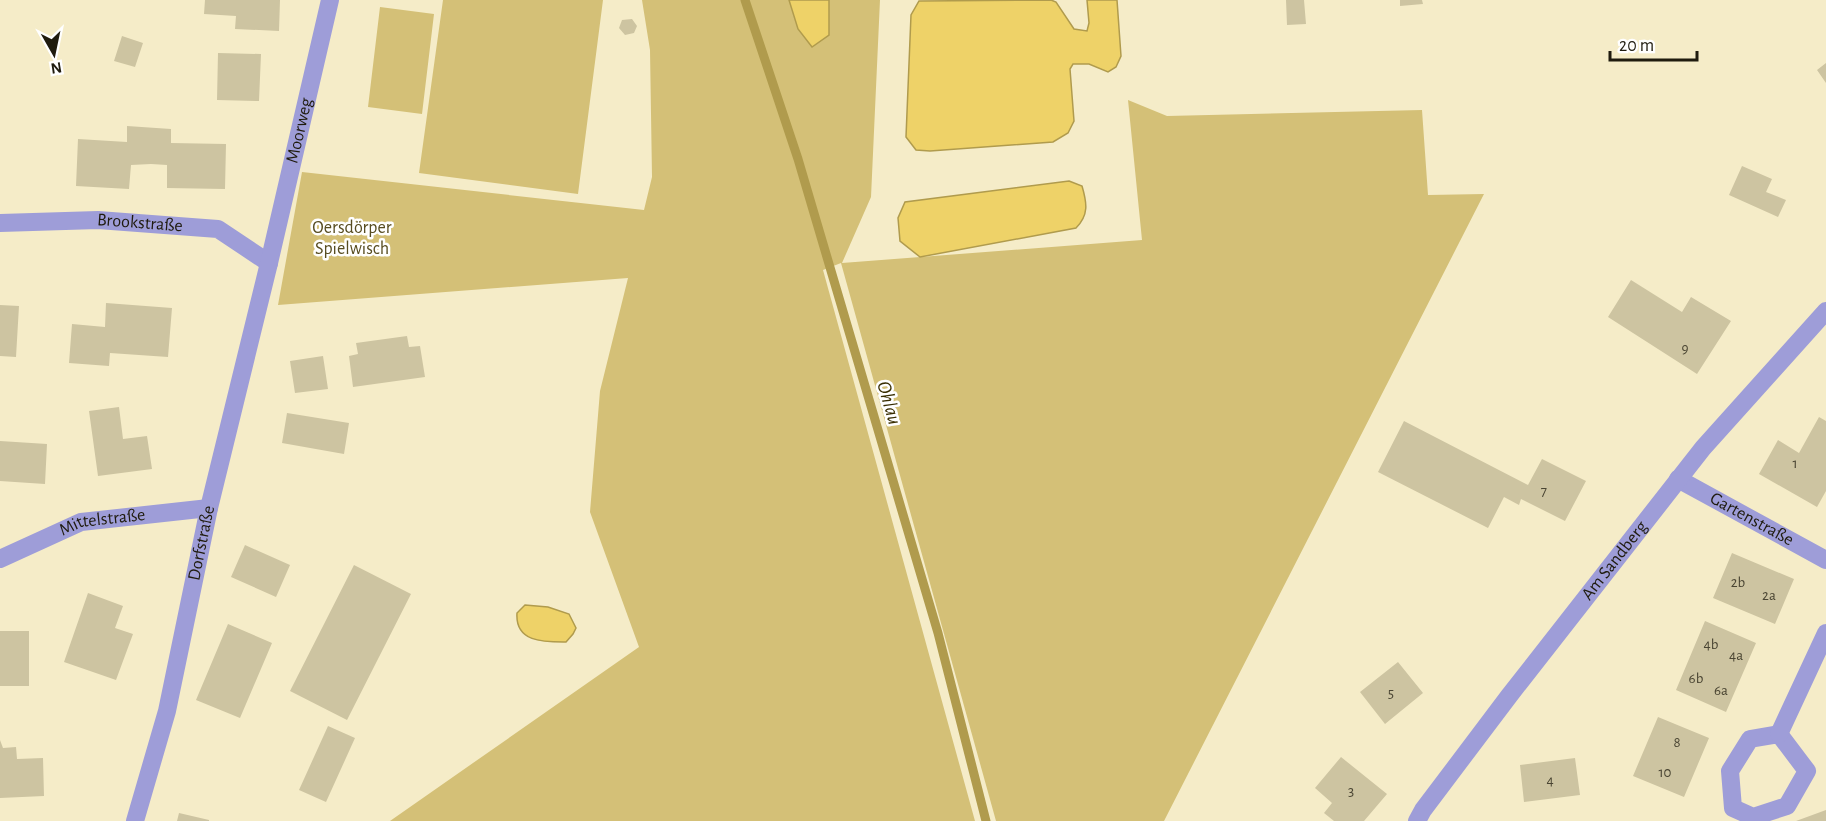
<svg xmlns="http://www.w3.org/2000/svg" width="1826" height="821" viewBox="0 0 1826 821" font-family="'Alegreya Sans',sans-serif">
  <rect width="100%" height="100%" fill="#f5ecc8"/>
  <path fill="#d4c077" d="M 443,0 L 603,0 L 578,194 L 419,173 Z
    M 642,0 L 789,0 L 798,29 L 829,35 L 829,0 L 880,0 L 871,197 L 842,263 L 1142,240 L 1128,100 L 1167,116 L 1422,110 L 1428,195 L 1484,194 L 1164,821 L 996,821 L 841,263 L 823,270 L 975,821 L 390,821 L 639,647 L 590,512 L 600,391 L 628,278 L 278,305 L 302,172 L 644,210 L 652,177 L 650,50 Z
    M 380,7 L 434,14 L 422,114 L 368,107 Z"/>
  <path fill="#eed268" stroke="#b09b4d" stroke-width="1.5" d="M 789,0 L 829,0 L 829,35 L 812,47 L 798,29 Z
    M 1051,0 L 1056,2 L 1074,29 L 1087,31 L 1089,23 L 1087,0 L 1117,0 L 1121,56 L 1116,67 L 1108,72 L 1089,64 L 1073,64 L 1070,69 L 1074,121 L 1068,133 L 1053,142 L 930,151 L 916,150 L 906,137 L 911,15 L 919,1 Z
    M 1069,181 L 1082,186 C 1087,203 1089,215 1076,228 L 920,257 L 900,241 L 898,218 L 905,202 Z
    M 525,605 L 548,607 L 569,614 L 576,628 L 573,634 L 566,642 C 545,642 515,643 517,613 Z"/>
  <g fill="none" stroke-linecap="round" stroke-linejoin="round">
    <path stroke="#b09b4d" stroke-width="9" d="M 745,0 L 798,159 L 938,633 L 986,821"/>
  </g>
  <path fill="#cdc4a1" d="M 205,0 L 280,0 L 279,31 L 235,29 L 236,16 L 204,14 Z
    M 1286,0 L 1304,0 L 1306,24 L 1287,25 Z
    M 1400,0 L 1422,0 L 1423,4 L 1400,6 Z
    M 632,19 L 637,26 L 634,33 L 625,35 L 619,28 L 622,20 Z
    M 122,36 L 143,43 L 135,67 L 114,61 Z
    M 218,53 L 261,54 L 259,101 L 217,100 Z
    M 1826,63 L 1826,83 L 1817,70 Z
    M 127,126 L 171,129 L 171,143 L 226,144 L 225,189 L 167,188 L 167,165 L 151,164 L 131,165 L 129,189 L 76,186 L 78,139 L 127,142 Z
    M 1742,166 L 1772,179 L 1766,192 L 1786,200 L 1778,217 L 1729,195 Z
    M 1631,280 L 1682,312 L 1691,297 L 1731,321 L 1697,374 L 1608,317 Z
    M 106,303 L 172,308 L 168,357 L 110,353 L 109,366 L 69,363 L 72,324 L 105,327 Z
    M 0,305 L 19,306 L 16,357 L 0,356 Z
    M 407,336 L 409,347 L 420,346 L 425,377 L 353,387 L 349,356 L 358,354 L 356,343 Z
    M 323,356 L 328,389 L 295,393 L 290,361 Z
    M 119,407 L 123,439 L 147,436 L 152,469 L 98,476 L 89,411 Z
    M 287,413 L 349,423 L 344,454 L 282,443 Z
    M 1819,417 L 1826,421 L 1826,491 L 1817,507 L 1759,474 L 1778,440 L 1799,453 Z
    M 1404,421 L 1528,485 L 1542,459 L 1586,481 L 1565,521 L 1521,499 L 1519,505 L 1504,497 L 1488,528 L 1378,472 Z
    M 0,441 L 47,444 L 45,484 L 0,481 Z
    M 245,545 L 290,565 L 276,597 L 231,577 Z
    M 1732,553 L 1794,579 L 1775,624 L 1713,598 Z
    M 354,565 L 411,594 L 347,720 L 290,691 Z
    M 88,593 L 123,606 L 115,628 L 133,634 L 116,680 L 64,662 Z
    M 1705,621 L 1756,643 L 1726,712 L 1676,690 Z
    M 228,624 L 272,643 L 240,718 L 196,700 Z
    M 0,631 L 29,631 L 29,686 L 0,686 Z
    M 1398,662 L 1423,693 L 1385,724 L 1360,692 Z
    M 1658,717 L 1709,738 L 1684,797 L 1633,776 Z
    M 328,726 L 355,738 L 326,802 L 299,790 Z
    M 0,740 L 3,748 L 16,747 L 17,759 L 43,758 L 44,796 L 0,798 Z
    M 1341,757 L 1387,794 L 1364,821 L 1334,821 L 1324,813 L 1332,803 L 1315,788 Z
    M 1575,758 L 1580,795 L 1524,802 L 1520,765 Z
    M 1826,810 L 1826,821 L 1796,821 Z
    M 179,813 L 209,820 L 209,821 L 177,821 Z"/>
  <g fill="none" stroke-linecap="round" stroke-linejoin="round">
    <g stroke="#9e9dd8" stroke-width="18">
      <path id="s1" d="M 0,223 L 98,220 L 218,229 L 269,263"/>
      <path id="s2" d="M 1678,479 L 1826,560"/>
      <path id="s3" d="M 0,559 L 81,522 L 209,508"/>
      <path d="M 1779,734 L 1807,771 L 1787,806 L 1753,817 L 1733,808 L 1730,771 L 1750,739 Z"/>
      <path d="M 1779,734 L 1826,633"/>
      <path id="s4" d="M 135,821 L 167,711 L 209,508 L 269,263 L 330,0"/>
      <path id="s5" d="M 1417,821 L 1423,810 L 1509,696 L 1703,448 L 1826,311"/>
    </g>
  </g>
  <g text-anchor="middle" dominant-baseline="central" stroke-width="5" stroke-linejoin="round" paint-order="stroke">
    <g font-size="15" fill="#4a4533">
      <text x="1685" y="348">9</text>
      <text x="1795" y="463">1</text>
      <text x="1544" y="491">7</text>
      <text x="1738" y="582">2b</text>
      <text x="1769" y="595">2a</text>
      <text x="1711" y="644">4b</text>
      <text x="1736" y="655">4a</text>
      <text x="1696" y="678">6b</text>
      <text x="1721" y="690">6a</text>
      <text x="1391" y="693">5</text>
      <text x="1677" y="742">8</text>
      <text x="1665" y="772">10</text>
      <text x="1550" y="780">4</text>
      <text x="1351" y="791">3</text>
    </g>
    <g font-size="18" fill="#1f1b0e" stroke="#fff">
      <text stroke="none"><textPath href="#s4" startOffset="710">Moorweg</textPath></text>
      <text stroke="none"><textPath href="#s1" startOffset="140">Brookstraße</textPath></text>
      <text stroke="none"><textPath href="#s2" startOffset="84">Gartenstraße</textPath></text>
      <text stroke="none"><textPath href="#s3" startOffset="110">Mittelstraße</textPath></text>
      <text stroke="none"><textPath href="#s4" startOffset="286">Dorfstraße</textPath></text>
      <text stroke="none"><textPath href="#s5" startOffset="327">Am Sandberg</textPath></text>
    </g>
    <g font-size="18" fill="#574c20" stroke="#fff">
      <text x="352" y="228">Oersdörper<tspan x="352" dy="21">Spielwisch</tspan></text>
    </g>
    <g font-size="20" font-style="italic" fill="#382d00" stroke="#fff">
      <text transform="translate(889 403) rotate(74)">Ohlau</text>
    </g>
  </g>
  <g transform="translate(54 54) rotate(171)" stroke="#ffffff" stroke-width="4.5" paint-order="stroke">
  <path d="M0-4.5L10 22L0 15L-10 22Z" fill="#1f1b0e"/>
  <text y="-9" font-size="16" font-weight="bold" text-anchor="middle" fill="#1f1b0e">N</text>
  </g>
  <path d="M1610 51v9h87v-9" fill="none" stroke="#1f1b0e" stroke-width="3"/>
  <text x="1619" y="51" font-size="18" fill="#1f1b0e" stroke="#ffffff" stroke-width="4.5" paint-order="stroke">20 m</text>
</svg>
